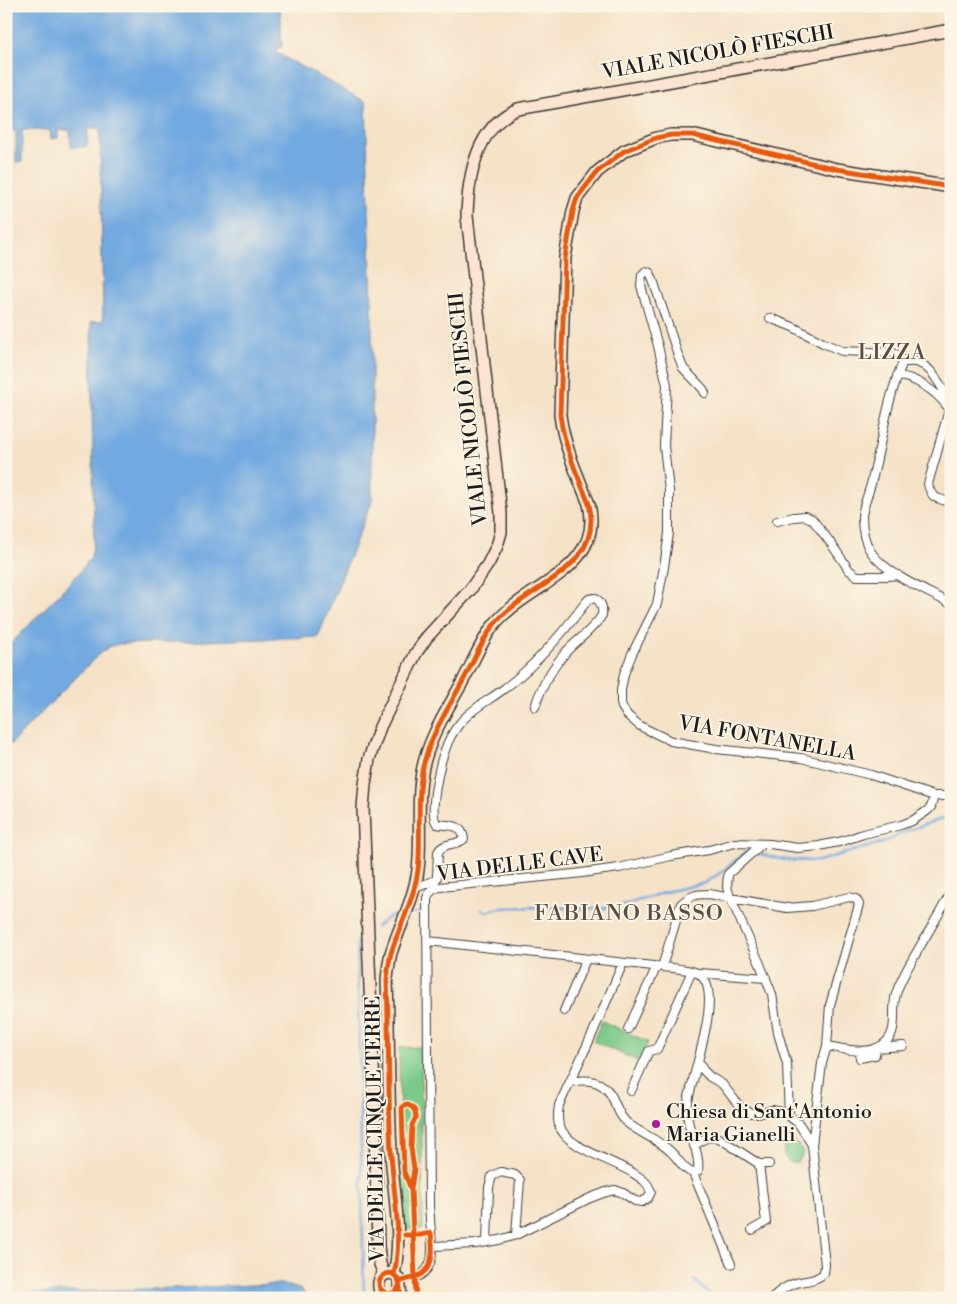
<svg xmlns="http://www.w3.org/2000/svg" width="957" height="1304" viewBox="0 0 957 1304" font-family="'Libre Bodoni',serif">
  <rect width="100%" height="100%" fill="#fcf5e5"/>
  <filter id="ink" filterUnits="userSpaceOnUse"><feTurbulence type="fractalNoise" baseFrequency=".02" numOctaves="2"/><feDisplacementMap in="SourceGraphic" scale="10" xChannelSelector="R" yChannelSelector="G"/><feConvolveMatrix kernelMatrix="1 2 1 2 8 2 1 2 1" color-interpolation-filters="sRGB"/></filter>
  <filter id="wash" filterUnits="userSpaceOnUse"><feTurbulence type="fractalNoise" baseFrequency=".0096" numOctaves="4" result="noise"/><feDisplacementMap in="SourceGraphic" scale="20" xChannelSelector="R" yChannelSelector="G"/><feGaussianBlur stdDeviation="1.12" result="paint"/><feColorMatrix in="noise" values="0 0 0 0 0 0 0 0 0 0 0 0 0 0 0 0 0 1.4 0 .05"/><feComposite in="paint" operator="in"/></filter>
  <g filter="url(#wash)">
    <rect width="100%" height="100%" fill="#f5e2c7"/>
    <path fill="#7bca8b" stroke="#4c7354" d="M 602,1021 L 648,1042 L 640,1062 L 593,1041 Z
      M 421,1047 L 423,1229 L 401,1229 L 399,1048 Z
      M 793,1141 L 798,1145 L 803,1152 L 801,1158 L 797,1163 L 790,1163 C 783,1157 782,1152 786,1144 Z"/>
    <path fill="#71a9e0" stroke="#46627e" d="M 6,6 L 280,6 L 282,47 L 276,48 L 277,53 L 366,102 L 372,309 L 372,501 L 318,637 L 119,644 L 111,646 L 99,654 L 6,749 L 6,649 L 80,572 L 91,557 L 94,540 L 91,322 L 103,321 L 100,128 L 88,128 L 87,147 L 71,147 L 70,130 L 58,130 L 58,138 L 51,139 L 50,130 L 22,130 L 22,162 L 16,162 L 16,131 L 6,131 Z
      M 283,1284 L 302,1290 L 307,1298 L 6,1298 L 6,1294 Z"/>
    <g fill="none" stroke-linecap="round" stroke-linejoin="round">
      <path stroke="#71a9e0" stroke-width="2.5" d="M 754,853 L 786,860 L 818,861 L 885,842 L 907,831 L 923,825 L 945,818 L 951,815
        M 482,910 L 486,912 L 500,908 L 536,907 L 598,909 L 625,905 L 669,891 L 705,883 L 720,873 L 745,853 L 749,852
        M 409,914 L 421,912
        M 376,927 L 390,916 L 401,915
        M 357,942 L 364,1298
        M 694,1280 L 713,1298"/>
    </g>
  </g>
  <g filter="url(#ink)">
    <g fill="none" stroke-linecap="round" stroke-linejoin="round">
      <path stroke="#cabaa5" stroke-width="8" stroke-dasharray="8 4" stroke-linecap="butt" d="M 406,1280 L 419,1276"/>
      <defs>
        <path id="minor" d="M 770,318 L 793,327 L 823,343 L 842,351 L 893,353 L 900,356 L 903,362
          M 903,362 C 887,399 882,440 872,480 C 870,490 863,506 862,516 C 862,529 864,542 871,552 C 886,574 927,591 951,604
          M 903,362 C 908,362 915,361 919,363 C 933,368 949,396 949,410 L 928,484 C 931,497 935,498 946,501
          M 897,376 C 915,377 936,391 947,406
          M 705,393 L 703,389 L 683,368 L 678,355 L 652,277 L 650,273 L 646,271 L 642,275 L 641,286 L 658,346 L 667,385 L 664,446 L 669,491 L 669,533 L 664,567 L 657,604 L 632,654 L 624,674 L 621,690 L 621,702 L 622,707 L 627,715 L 640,726 L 671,741 L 716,749 L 801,758 L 871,775 L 934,796 L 951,796
          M 777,521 L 794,517 L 805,516 L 812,519 L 830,542 L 849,570 L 857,576 L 887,576 L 898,575
          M 761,845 L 728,874 L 727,887 L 730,897 L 760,964 L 772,994 L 778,1033 L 787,1064 L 789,1116
          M 415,888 L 436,880 L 437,877 L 438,852 C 443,842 456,846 464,839 C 462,823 449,826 437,824 C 428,813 440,763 445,750 C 448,741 454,730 460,723 C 472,708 490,700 505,688 C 536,665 563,633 586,602 L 589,599 L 595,598 C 602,602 603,608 602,615 C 593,630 577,640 566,652 C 552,668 541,687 535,707
          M 428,941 L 662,967 C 671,968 692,969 699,974 C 727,992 687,1084 687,1111 C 687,1130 701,1154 698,1171 L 693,1173
          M 662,967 L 681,904 C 691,895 696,894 709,894 L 787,908 L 812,906 L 849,897 L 856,899 L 859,904 L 858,908 L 830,1005 L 827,1046 L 822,1063 L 812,1145
          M 699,973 L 766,978
          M 564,1011 L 586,959
          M 628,1029 L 657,966
          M 827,1046 C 845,1049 872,1057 886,1042 C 899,1029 891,1010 896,994 C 901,978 910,964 918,950 C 929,931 940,912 951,893
          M 860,1058 L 875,1055 L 876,1048 L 903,1046
          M 698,1061 L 703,1070 L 710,1077 L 722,1084 L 741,1108 L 751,1113 L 761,1113 L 772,1110 L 782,1112 L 789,1116 L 799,1124 L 806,1135 L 812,1145 L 825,1265 L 824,1273 C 815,1282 804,1280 793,1284 C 785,1287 778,1292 772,1298
          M 570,1082 C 586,1079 601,1079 611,1095 C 616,1104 618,1114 626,1122 C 639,1133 658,1139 671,1152 C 679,1159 683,1170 693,1173
          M 631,1091 L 649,1051 L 657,1049 L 692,971
          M 694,1146 L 702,1140 L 709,1137 L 719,1138 L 759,1164 L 766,1222 L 752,1230
          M 759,1164 L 769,1164
          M 693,1173 L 731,1264
          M 487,1242 L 489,1187 L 492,1176 L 501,1172 L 515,1175 L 520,1180 L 516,1235
          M 433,1246 L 475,1244 L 499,1240 L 516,1235 L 590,1198 L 606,1192 L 615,1190 L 623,1193 L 635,1201 L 642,1202 L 648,1198 L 651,1192 C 648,1182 641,1178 633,1173 C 613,1160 566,1148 559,1125 C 557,1118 558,1112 559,1105 L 591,1037 L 623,963
          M 419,1276 C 436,1266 432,1248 431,1231 C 430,1223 430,1215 429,1206 L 427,898 C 430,891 433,889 440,887 L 574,874 L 619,868 L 671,856 L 709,850 L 735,843 L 770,844 L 798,848 L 819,846 L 843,841 L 863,834 L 901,825 L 912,821 L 927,811 L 931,807 L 934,796"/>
        <path id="secondary" d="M 394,1274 C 403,1236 393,1191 391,1152 C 388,1094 389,1037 387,979 C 388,970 389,961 391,953 C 400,925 414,899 418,870 C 422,837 416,804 422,772 C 428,738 448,709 464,679 C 473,662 481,642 493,626 C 525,584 605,571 589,504 C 577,474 564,446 560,415 L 565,258 L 573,211 L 577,198 L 597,172 L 624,151 L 656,138 L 671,135 L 692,135 L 837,169 L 951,187
          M 384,1275 L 380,1264 L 378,1246 L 374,1089 L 363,808 L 365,784 L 369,759 L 380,727 L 416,653 L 427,637 L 470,590 L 488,564 L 497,546 L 501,532 L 501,513 L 467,216 C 468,177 476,126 518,109 L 951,30
          M 381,1298 C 380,1293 378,1286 379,1282 C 381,1273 393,1270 398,1278 C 401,1283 400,1292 401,1298"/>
      </defs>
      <use href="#minor" stroke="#3d3a36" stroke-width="10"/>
      <use href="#secondary" stroke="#3d3a36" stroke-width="14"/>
      <use href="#minor" stroke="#fff" stroke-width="8"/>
      <use href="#secondary" stroke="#fde4d1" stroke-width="11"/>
      <defs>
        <path id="cycleway" d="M 411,1189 L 404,1172 L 402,1107 L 406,1104 L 412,1107 L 415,1111 L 416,1117 L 412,1125 L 411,1148 L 414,1169 L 411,1189 L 416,1298
          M 394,1274 C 403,1236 393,1191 391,1152 C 388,1094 389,1037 387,979 C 388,970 389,961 391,953 C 400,925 414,899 418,870 C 422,837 416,804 422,772 C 428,738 448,709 464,679 C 473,662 481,642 493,626 C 525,584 605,571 589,504 C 577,474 564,446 560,415 L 565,258 L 573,211 L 577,198 L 597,172 L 624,151 L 656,138 L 671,135 L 692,135 L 837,169 L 951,187
          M 399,1282 C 406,1280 412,1278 418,1276 C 435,1268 433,1248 431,1233 L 421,1235 L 405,1235
          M 399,1286 L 396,1292 L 389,1294 C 367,1288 387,1263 397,1278 C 401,1282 400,1292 401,1298"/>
      </defs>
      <use href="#cycleway" stroke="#fcf5e5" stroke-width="8"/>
      <use href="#cycleway" stroke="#e8590c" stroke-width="5"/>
    </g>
  </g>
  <circle fill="#b5179e" stroke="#fcf5e5" stroke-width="2" cx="656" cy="1124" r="5"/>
  <g text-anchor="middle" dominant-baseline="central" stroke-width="4" stroke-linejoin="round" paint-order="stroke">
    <g font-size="20" fill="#1c1c1c" stroke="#fcf5e5">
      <text transform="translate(718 53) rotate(-10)">VIALE NICOLÒ FIESCHI</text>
      <text transform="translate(469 409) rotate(-96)">VIALE NICOLÒ FIESCHI</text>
      <text transform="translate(767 739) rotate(10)">VIA FONTANELLA</text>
      <text transform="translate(520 865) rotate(-7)">VIA DELLE CAVE</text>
      <text transform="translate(376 1129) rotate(-91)">VIA DELLE CINQUE TERRE</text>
    </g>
    <g font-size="20" fill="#1c1c1c" stroke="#fcf5e5" text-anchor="start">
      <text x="666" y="1112">Chiesa di Sant'Antonio<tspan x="666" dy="23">Maria Gianelli</tspan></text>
    </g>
    <g font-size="21" letter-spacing="1" fill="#5b4d42" stroke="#fcf5e5">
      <text x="892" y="353">LIZZA</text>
    </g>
    <g font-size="22" letter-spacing="1" fill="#5b4d42" stroke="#fcf5e5">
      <text x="629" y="913">FABIANO BASSO</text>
    </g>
  </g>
  <rect width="957" height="1304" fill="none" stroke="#fcf5e5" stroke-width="25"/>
</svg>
